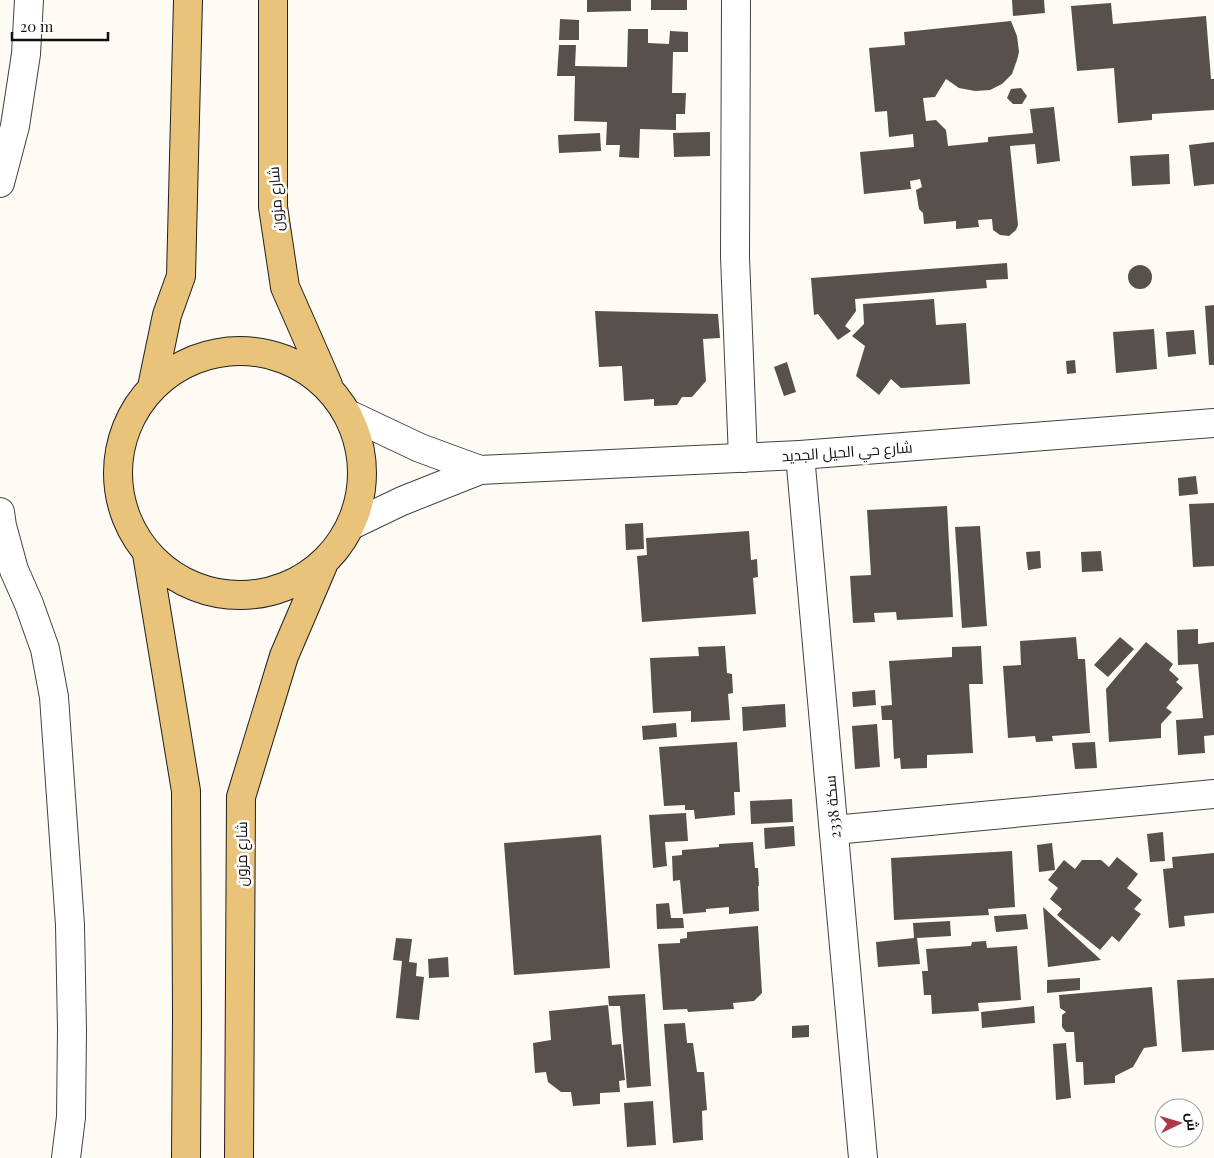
<svg xmlns="http://www.w3.org/2000/svg" width="1214" height="1158" viewBox="0 0 1214 1158" font-family="'Playfair Display',Cairo,serif">
  <rect width="100%" height="100%" fill="#fdfbf3"/>
  <path fill="#57504d" d="M 587,0 L 631,0 L 631,11 L 587,12 Z
    M 651,0 L 687,0 L 687,10 L 651,10 Z
    M 1012,0 L 1044,0 L 1045,13 L 1013,16 Z
    M 1111,3 L 1113,24 L 1206,16 L 1211,79 L 1214,79 L 1214,110 L 1152,114 L 1152,120 L 1118,123 L 1114,68 L 1077,71 L 1071,6 Z
    M 560,19 L 579,20 L 579,40 L 559,40 Z
    M 1011,21 L 1017,36 L 1019,52 L 1017,60 L 1012,74 L 1002,84 L 990,90 L 975,91 L 959,88 L 946,79 L 935,97 L 923,98 L 926,121 L 936,120 L 946,130 L 948,146 L 988,142 L 988,137 L 1033,133 L 1030,109 L 1054,107 L 1060,161 L 1037,164 L 1035,144 L 1010,146 L 1018,225 L 1016,230 L 1009,236 L 1000,235 L 993,230 L 992,219 L 978,220 L 979,227 L 956,229 L 956,221 L 924,224 L 923,213 L 919,209 L 916,190 L 922,187 L 920,179 L 910,181 L 911,189 L 864,194 L 860,152 L 914,147 L 913,134 L 889,137 L 887,111 L 875,112 L 869,48 L 905,45 L 904,32 Z
    M 628,29 L 648,29 L 648,43 L 669,44 L 670,31 L 688,32 L 688,52 L 673,52 L 672,93 L 686,93 L 685,114 L 676,114 L 676,130 L 640,129 L 639,158 L 619,157 L 620,145 L 606,145 L 607,122 L 574,121 L 575,76 L 557,76 L 559,45 L 576,45 L 575,66 L 627,67 Z
    M 1021,88 L 1027,96 L 1022,104 L 1013,104 L 1007,98 L 1011,89 Z
    M 710,132 L 710,156 L 674,157 L 673,133 Z
    M 600,133 L 601,151 L 559,153 L 558,135 Z
    M 1214,142 L 1214,184 L 1194,186 L 1189,145 Z
    M 1169,154 L 1170,184 L 1132,186 L 1130,156 Z
    M 1007,263 L 1008,279 L 986,280 L 987,288 L 855,299 L 856,311 L 845,326 L 851,331 L 838,340 L 818,314 L 814,315 L 811,278 Z
    M1128 277a12 12 0 1 1 24 0a12 12 0 1 1-24 0Z
    M 934,299 L 936,325 L 966,323 L 970,384 L 901,388 L 891,379 L 879,395 L 856,376 L 865,346 L 852,336 L 864,324 L 863,304 Z
    M 1214,305 L 1214,365 L 1209,365 L 1205,306 Z
    M 595,311 L 718,314 L 720,338 L 703,339 L 706,381 L 692,397 L 682,397 L 677,405 L 654,406 L 654,399 L 624,401 L 622,366 L 599,367 Z
    M 1154,329 L 1157,369 L 1116,373 L 1113,332 Z
    M 1194,330 L 1196,354 L 1168,357 L 1166,332 Z
    M 1075,360 L 1076,373 L 1067,374 L 1066,361 Z
    M 787,362 L 796,392 L 784,396 L 774,367 Z
    M 1196,476 L 1198,494 L 1179,496 L 1178,478 Z
    M 1214,503 L 1214,566 L 1193,567 L 1189,504 Z
    M 947,506 L 953,617 L 897,620 L 896,612 L 874,613 L 875,622 L 853,623 L 850,576 L 871,575 L 867,510 Z
    M 643,523 L 644,549 L 626,550 L 625,524 Z
    M 980,526 L 987,626 L 962,628 L 955,527 Z
    M 749,531 L 751,560 L 757,559 L 758,577 L 753,578 L 756,614 L 642,622 L 637,556 L 647,555 L 646,538 Z
    M 1040,551 L 1041,568 L 1028,570 L 1026,552 Z
    M 1101,551 L 1103,571 L 1082,572 L 1081,552 Z
    M 1198,629 L 1198,644 L 1214,642 L 1214,735 L 1204,736 L 1205,753 L 1178,755 L 1176,720 L 1203,718 L 1198,664 L 1178,665 L 1177,630 Z
    M 1076,637 L 1078,659 L 1085,659 L 1090,733 L 1052,736 L 1053,741 L 1036,742 L 1035,736 L 1008,738 L 1003,666 L 1021,665 L 1020,641 Z
    M 1120,637 L 1134,649 L 1108,677 L 1094,665 Z
    M 1146,642 L 1173,664 L 1169,670 L 1179,679 L 1176,682 L 1183,688 L 1166,708 L 1172,712 L 1161,724 L 1161,738 L 1109,742 L 1106,689 Z
    M 725,646 L 727,673 L 732,674 L 733,693 L 728,694 L 730,720 L 691,722 L 691,711 L 653,713 L 650,658 L 699,656 L 698,647 Z
    M 981,646 L 983,684 L 969,684 L 973,753 L 927,755 L 927,768 L 901,769 L 900,758 L 894,759 L 892,720 L 882,720 L 881,706 L 892,705 L 889,661 L 952,657 L 952,647 Z
    M 875,690 L 876,705 L 853,707 L 852,692 Z
    M 785,704 L 786,727 L 743,731 L 742,707 Z
    M 676,723 L 677,737 L 643,740 L 642,726 Z
    M 877,724 L 880,767 L 855,769 L 852,726 Z
    M 737,742 L 740,792 L 734,792 L 735,815 L 695,819 L 694,810 L 685,810 L 685,805 L 664,806 L 659,747 Z
    M 1095,742 L 1097,768 L 1075,769 L 1072,743 Z
    M 792,799 L 793,822 L 751,824 L 750,801 Z
    M 686,813 L 688,841 L 665,842 L 667,866 L 653,868 L 649,815 Z
    M 794,826 L 795,846 L 765,849 L 764,828 Z
    M 1163,832 L 1165,861 L 1150,862 L 1147,834 Z
    M 601,835 L 610,968 L 514,975 L 504,843 Z
    M 753,842 L 755,868 L 758,868 L 759,886 L 758,886 L 759,911 L 729,914 L 729,907 L 706,909 L 706,912 L 683,914 L 680,880 L 673,881 L 672,856 L 682,855 L 682,850 L 719,847 L 719,844 Z
    M 1052,843 L 1055,870 L 1039,872 L 1037,845 Z
    M 1012,851 L 1015,907 L 988,909 L 989,915 L 894,920 L 891,858 Z
    M 1214,853 L 1214,913 L 1184,916 L 1185,926 L 1169,928 L 1163,869 L 1173,868 L 1172,857 Z
    M 1117,857 L 1138,874 L 1127,888 L 1142,900 L 1134,909 L 1141,914 L 1119,942 L 1112,936 L 1100,950 L 1057,915 L 1062,909 L 1050,899 L 1058,888 L 1048,880 L 1064,860 L 1075,869 L 1082,860 L 1101,860 L 1109,867 Z
    M 669,903 L 671,918 L 683,918 L 684,928 L 657,929 L 656,904 Z
    M 1043,907 L 1101,960 L 1048,967 Z
    M 1026,914 L 1028,929 L 996,932 L 994,916 Z
    M 950,921 L 951,936 L 917,938 L 920,964 L 878,967 L 876,942 L 914,938 L 913,923 Z
    M 758,926 L 762,993 L 754,1001 L 733,1003 L 734,1009 L 688,1012 L 687,1009 L 663,1010 L 658,944 L 680,943 L 680,939 L 687,938 L 687,932 Z
    M 396,938 L 412,939 L 409,962 L 417,963 L 416,976 L 424,977 L 419,1020 L 396,1018 L 402,961 L 393,960 Z
    M 986,941 L 987,948 L 1017,946 L 1021,1000 L 978,1003 L 979,1011 L 932,1014 L 931,995 L 924,995 L 922,971 L 928,971 L 926,949 L 971,946 L 972,942 Z
    M 448,957 L 449,977 L 429,978 L 428,959 Z
    M 1080,978 L 1080,990 L 1047,993 L 1047,980 Z
    M 1214,978 L 1214,1050 L 1182,1052 L 1177,980 Z
    M 1152,987 L 1157,1046 L 1144,1048 L 1133,1067 L 1115,1076 L 1115,1083 L 1084,1085 L 1083,1062 L 1076,1062 L 1074,1032 L 1066,1032 L 1062,1027 L 1062,1015 L 1066,1012 L 1060,1008 L 1059,995 Z
    M 645,994 L 651,1086 L 627,1088 L 620,1006 L 609,1006 L 608,996 Z
    M 608,1005 L 612,1045 L 621,1044 L 625,1080 L 619,1081 L 620,1092 L 600,1093 L 600,1104 L 573,1106 L 571,1092 L 561,1092 L 548,1082 L 546,1072 L 535,1073 L 533,1043 L 551,1040 L 549,1011 Z
    M 1034,1006 L 1035,1023 L 982,1028 L 981,1012 Z
    M 685,1023 L 687,1043 L 693,1043 L 697,1072 L 704,1072 L 707,1110 L 702,1111 L 703,1140 L 673,1143 L 664,1024 Z
    M 809,1025 L 809,1037 L 792,1038 L 792,1026 Z
    M 1066,1043 L 1071,1098 L 1056,1100 L 1053,1044 Z
    M 653,1101 L 656,1145 L 627,1147 L 624,1103 Z"/>
  <g fill="none" stroke-linecap="round" stroke-linejoin="round">
    <defs>
      <path id="minor" d="M 736,0 L 735,257 L 743,458
        M 0,183 L 15,126 L 26,54 L 29,0
        M 800,455 L 863,1158
        M 0,512 L 2,526 L 14,570 L 29,604 L 45,649 L 54,697 L 70,925 L 72,1030 L 71,1117 L 66,1158
        M 834,830 L 1214,794"/>
      <path id="tertiary" d="M 348,414 L 420,448 L 480,470
        M 352,525 L 402,501 L 480,470 L 800,455 L 1214,423"/>
      <path id="primary" d="M 273,0 L 273,207 L 285,287 L 328,385
        M118 473a122 122 0 1 1 244 0a122 122 0 1 1-244 0Z
        M 152,387 L 167,315 L 181,276 L 188,0
        M 147,554 L 186,791 L 187,1017 L 186,1158
        M 239,1158 L 241,797 L 284,656 L 323,565"/>
    </defs>
    <use href="#minor" stroke="#424242" stroke-width="30"/>
    <use href="#tertiary" stroke="#424242" stroke-width="30"/>
    <use href="#primary" stroke="#202020" stroke-width="30"/>
    <use href="#minor" stroke="#fff" stroke-width="28"/>
    <use href="#tertiary" stroke="#fff" stroke-width="28"/>
    <use href="#primary" stroke="#e8c379" stroke-width="28"/>
  </g>
  <g text-anchor="middle" dominant-baseline="central" stroke-width="5" stroke-linejoin="round" paint-order="stroke">
    <g font-size="15" fill="#0f0f0f" stroke="#fff">
      <text transform="translate(275 199) rotate(-94)">شارع مزون</text>
      <text transform="translate(847 451) rotate(-4)">شارع حي الحيل الجديد</text>
      <text transform="translate(832 807) rotate(-95)">سكة 2338</text>
      <text transform="translate(241 854) rotate(-90)">شارع مزون</text>
    </g>
  </g>
  <g transform="translate(1179 1123) rotate(85)"><circle r="24" fill="#ffffff" stroke="#9f9f9f"/>
  <path d="M0-4L9 19L0 12L-9 19Z" fill="#af3848"/>
  <text y="-8" font-size="14" font-weight="bold" text-anchor="middle" fill="#0f0f0f">ش</text>
  </g>
  <path d="M12 32v8h96v-8" fill="none" stroke="#0f0f0f" stroke-width="2.5"/>
  <text x="20" y="32" font-size="15" fill="#0f0f0f" stroke="#ffffff" stroke-width="4" paint-order="stroke">20 m</text>
</svg>
